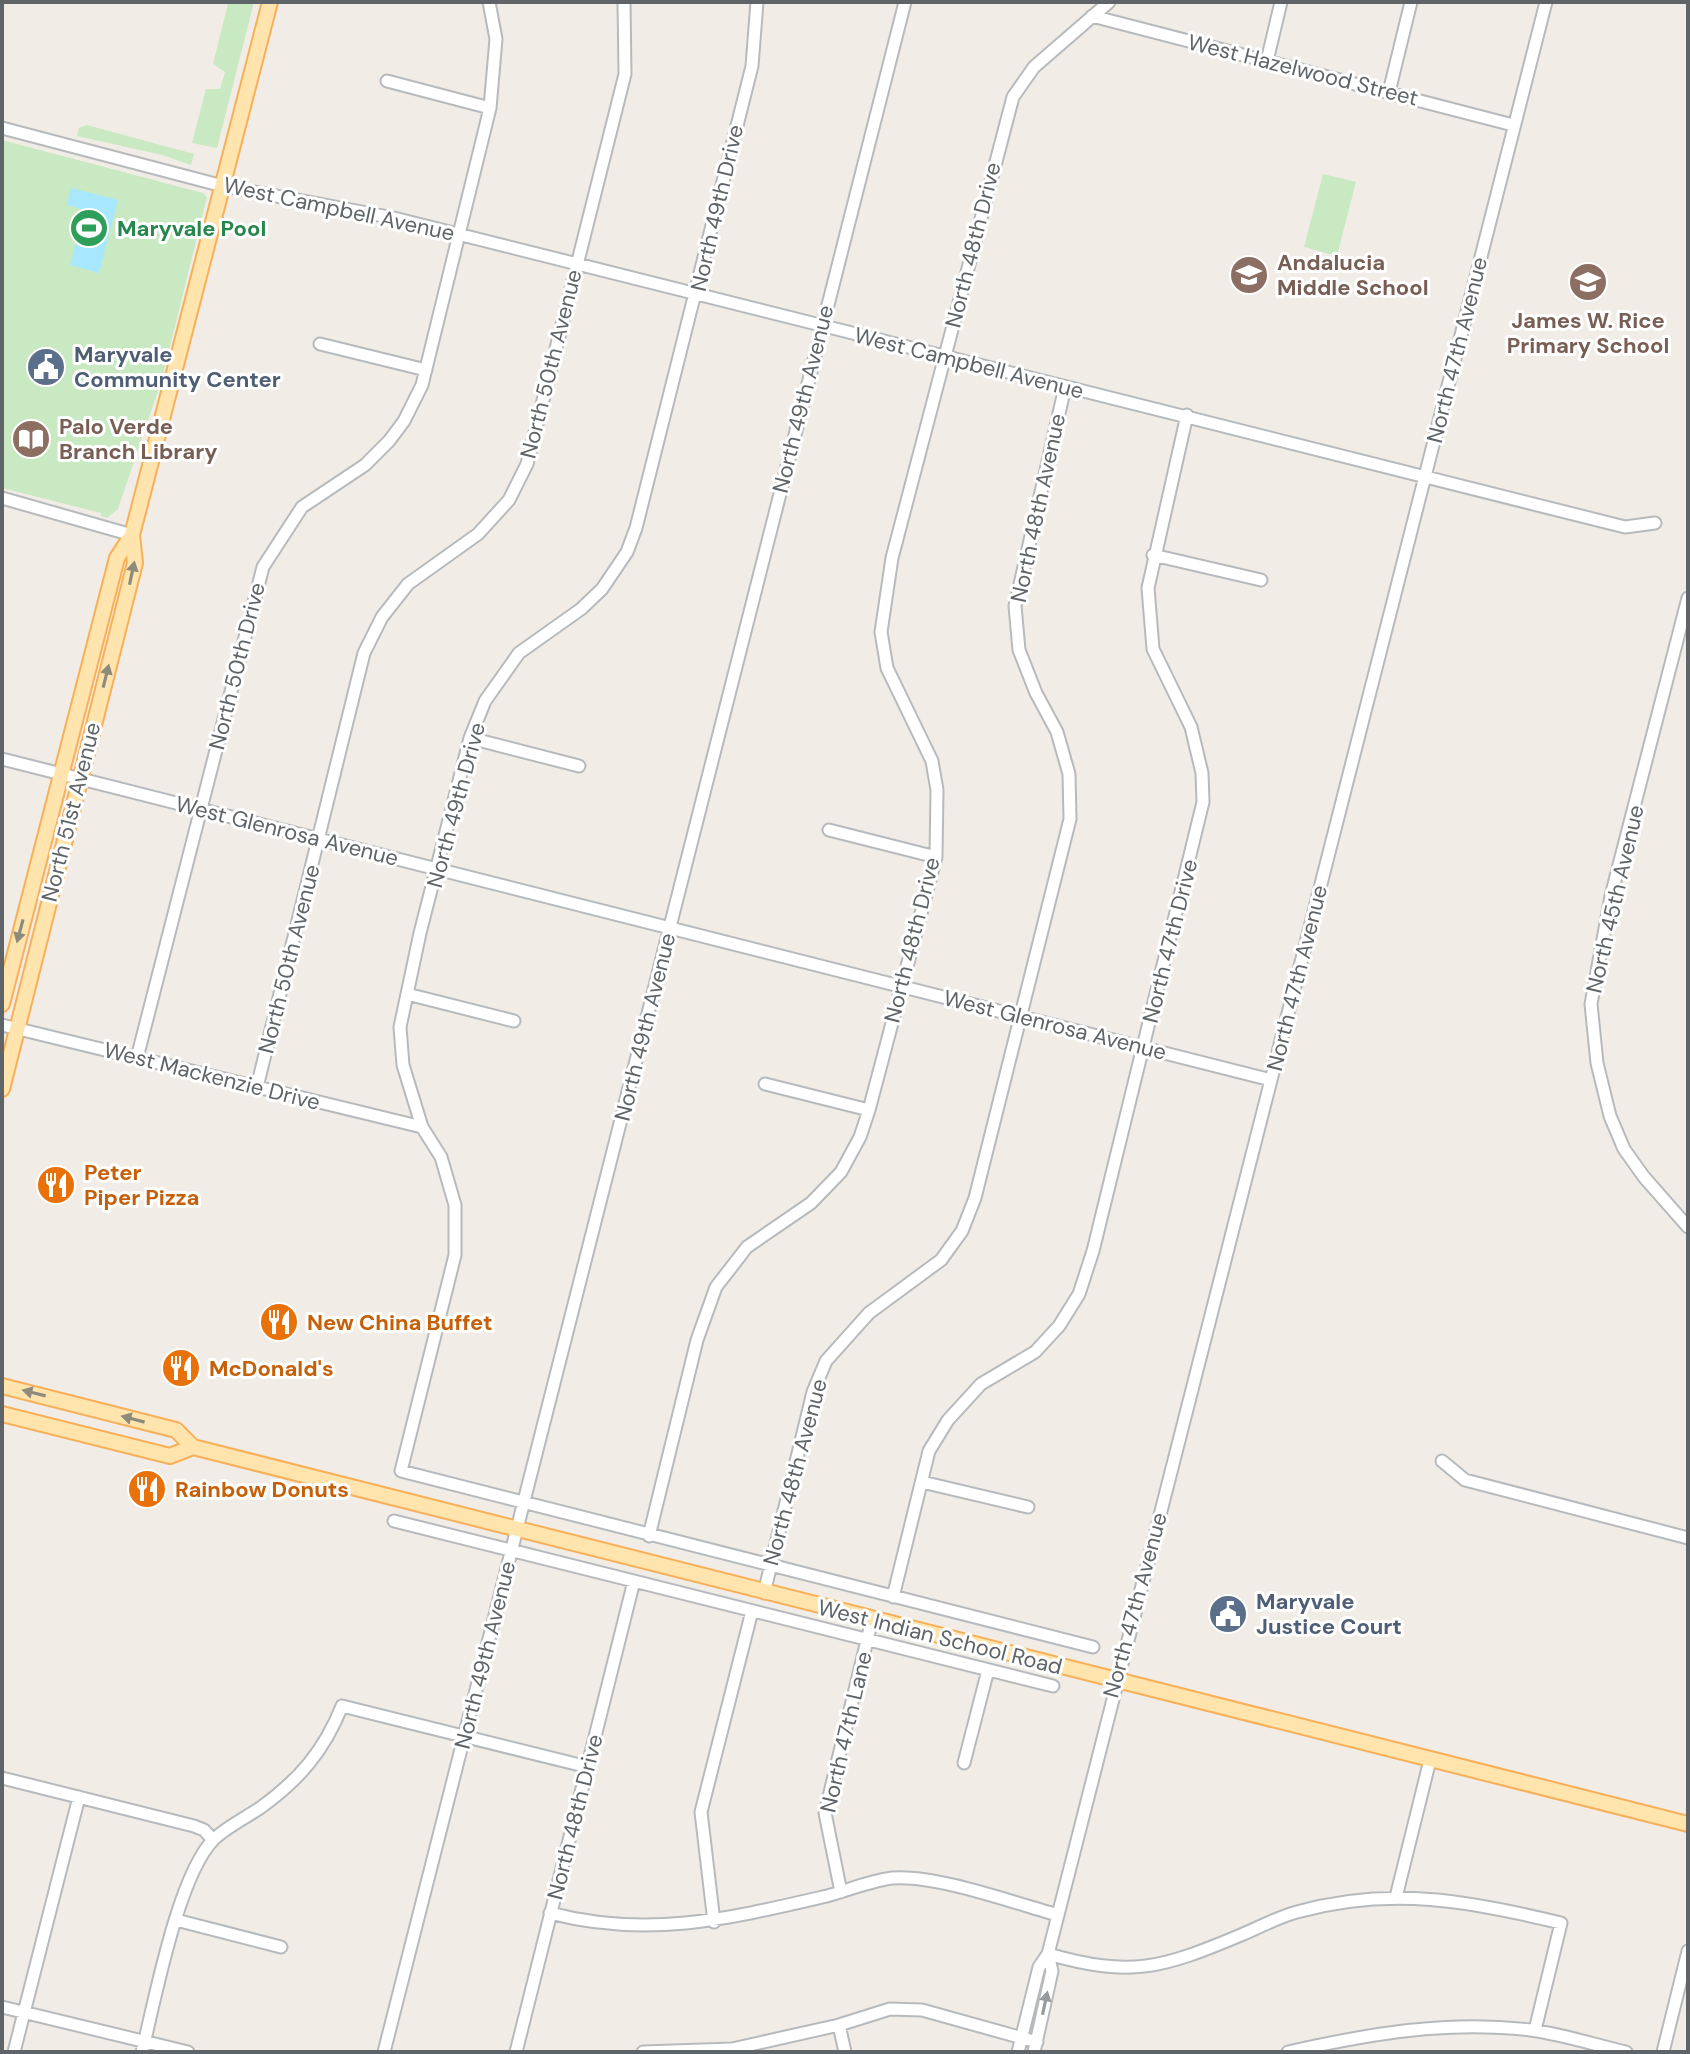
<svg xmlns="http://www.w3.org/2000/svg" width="1690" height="2054" viewBox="0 0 1690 2054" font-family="'DM Sans',sans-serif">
  <rect width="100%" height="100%" fill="#f1ede6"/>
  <path fill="#c9e9c2" d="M 254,2 L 217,148 L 192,143 L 206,89 L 220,89 L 225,72 L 213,64 L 228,3 Z
    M 87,125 L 194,154 L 191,165 L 162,155 L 77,136 L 79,128 Z
    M 2,140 L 203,193 L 207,197 L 162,379 L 118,509 L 107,518 L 101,516 L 101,513 L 2,488 Z
    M 1323,174 L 1356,182 L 1337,256 L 1304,247 Z"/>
  <path fill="#a8e8ff" d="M 71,188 L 118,200 L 99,273 L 70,265 L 84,210 L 67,205 Z"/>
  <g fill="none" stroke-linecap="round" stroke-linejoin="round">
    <defs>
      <path id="minor" d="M 757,2 L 752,66 L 636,528 L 627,552 L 602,589 L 581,609 L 519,653 L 485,701 L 470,738 L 420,933 L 400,1027 L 403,1065 L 422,1127 L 441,1157 L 455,1205 L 455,1255 L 401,1471 L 1093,1647
        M 1092,16 L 1513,125
        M 1267,61 L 1281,2
        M 387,81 L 490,108
        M 1389,92 L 1411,2
        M 2,128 L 223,186 L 394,218 L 1625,527 L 1655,523
        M 320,344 L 426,370
        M 2,498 L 132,535
        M 1153,555 L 1261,580
        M 1688,598 L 1611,896 L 1591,1004 L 1597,1063 L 1610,1116 L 1624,1149 L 1644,1177 L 1688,1227
        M 470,738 L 579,766
        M 2,759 L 1271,1080
        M 829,830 L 936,857
        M 407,994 L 514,1021
        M 2,1025 L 422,1127
        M 137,1058 L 263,567 L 302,507 L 365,465 L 389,441 L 404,421 L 422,385 L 490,108 L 496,39 L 489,2
        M 765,1084 L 869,1110
        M 257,1087 L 364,653 L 382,617 L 408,584 L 478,534 L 509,500 L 527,464 L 625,74 L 624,2
        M 1442,1461 L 1465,1480 L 1688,1538
        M 922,1482 L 1028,1507
        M 394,1521 L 1053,1686
        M 649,1536 L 697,1340 L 716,1287 L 747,1247 L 811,1203 L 841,1172 L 860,1137 L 869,1110 L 936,857 L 937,790 L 932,761 L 887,668 L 881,632 L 892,558 L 1013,97 L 1034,67 L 1109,2
        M 764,1593 L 813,1392 L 826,1361 L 869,1313 L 941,1260 L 962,1231 L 975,1198 L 1070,819 L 1069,774 L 1057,732 L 1036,693 L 1019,650 L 1015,606 L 1065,387
        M 893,1597 L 929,1451 L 948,1420 L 981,1384 L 1035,1352 L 1059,1326 L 1079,1294 L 1093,1251 L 1203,802 L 1202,773 L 1191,727 L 1153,649 L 1148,588 L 1187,415
        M 964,1763 L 988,1670
        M 2,1778 L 194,1826 L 204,1830 L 213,1840
        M 841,1892 L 825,1813 L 872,1620
        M 1396,1897 L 1430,1760
        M 550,1913 C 648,1939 732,1918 827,1896 C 848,1890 870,1881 892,1878 C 935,1874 1014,1903 1058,1915
        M 176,1920 L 281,1947
        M 714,1922 L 701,1812 L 752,1611
        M 1048,1954 C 1132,1978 1162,1968 1241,1935 C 1260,1927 1278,1917 1297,1912 C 1391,1886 1470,1901 1561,1923 L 1535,2030
        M 2,2007 L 188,2052
        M 839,2025 L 845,2052
        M 14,2052 L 79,1797
        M 142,2052 C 155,2000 178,1875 214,1839 C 227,1827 245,1818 260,1808 C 299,1780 324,1751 342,1706 L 588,1767
        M 384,2052 L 905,2
        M 516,2052 L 634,1581
        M 643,2052 L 732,2049 L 839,2025 L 890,2009 L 922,2010 L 1037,2042
        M 1018,2052 L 1039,1967 L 1048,1954 L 1058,1915 L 1546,2
        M 1034,2052 L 1052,1971 L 1048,1954
        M 1288,2052 C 1368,2034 1448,2020 1530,2030 C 1562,2034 1595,2045 1626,2052
        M 1663,2052 L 1688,1951"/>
      <path id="major" d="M 2,1004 L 117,558 L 132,535 L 270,2
        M 2,1089 L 135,563 L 132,535
        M 2,1386 L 176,1430 L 193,1447 L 1688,1824
        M 2,1414 L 170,1456 L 193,1447"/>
    </defs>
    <use href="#minor" stroke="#b7babd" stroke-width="15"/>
    <use href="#major" stroke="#f7b059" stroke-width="18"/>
    <use href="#minor" stroke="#fff" stroke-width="11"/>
    <use href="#major" stroke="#ffe4ad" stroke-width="14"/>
  </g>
  <defs><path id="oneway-solid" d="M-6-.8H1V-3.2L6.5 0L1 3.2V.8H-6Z" transform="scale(2)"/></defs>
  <g fill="#8e8a7c">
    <use href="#oneway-solid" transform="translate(132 573) rotate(-78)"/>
    <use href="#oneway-solid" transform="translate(106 676) rotate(-76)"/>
    <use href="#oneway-solid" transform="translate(20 931) rotate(105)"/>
    <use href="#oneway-solid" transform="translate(34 1393) rotate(-166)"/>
    <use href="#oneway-solid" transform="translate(133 1419) rotate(-165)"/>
  </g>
  <use fill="#969a9c" href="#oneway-solid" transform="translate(1045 2003) rotate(-78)"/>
  <defs>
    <symbol id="stadium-disc" viewBox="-11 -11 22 22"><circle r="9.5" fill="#2e9e5b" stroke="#fff"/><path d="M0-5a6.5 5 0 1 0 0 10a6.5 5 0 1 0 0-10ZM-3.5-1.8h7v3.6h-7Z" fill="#fff"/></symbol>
    <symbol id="school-disc" viewBox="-11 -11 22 22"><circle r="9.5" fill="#8d6e63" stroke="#fff"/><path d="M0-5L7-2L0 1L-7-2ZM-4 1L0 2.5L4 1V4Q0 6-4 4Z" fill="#fff"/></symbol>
    <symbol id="civic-disc" viewBox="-11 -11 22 22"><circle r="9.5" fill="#5c6f8a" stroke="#fff"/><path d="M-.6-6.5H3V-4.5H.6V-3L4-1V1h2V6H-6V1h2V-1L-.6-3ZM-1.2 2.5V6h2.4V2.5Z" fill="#fff"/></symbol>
    <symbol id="library-disc" viewBox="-11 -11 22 22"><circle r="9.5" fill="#8d6e63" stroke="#fff"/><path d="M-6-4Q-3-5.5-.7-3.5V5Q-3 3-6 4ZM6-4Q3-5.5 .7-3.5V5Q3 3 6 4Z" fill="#fff"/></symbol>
    <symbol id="restaurant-disc" viewBox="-11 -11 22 22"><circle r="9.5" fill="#e8710a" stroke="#fff"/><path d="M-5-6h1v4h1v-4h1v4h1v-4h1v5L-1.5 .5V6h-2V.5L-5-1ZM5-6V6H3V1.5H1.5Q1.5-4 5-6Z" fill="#fff"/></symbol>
  </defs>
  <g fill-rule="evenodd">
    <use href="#stadium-disc" x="67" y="206" width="44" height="44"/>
    <use href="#school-disc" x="1227" y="253" width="44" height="44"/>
    <use href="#school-disc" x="1566" y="260" width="44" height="44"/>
    <use href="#civic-disc" x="24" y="345" width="44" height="44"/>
    <use href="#library-disc" x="9" y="417" width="44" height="44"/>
    <use href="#restaurant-disc" x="34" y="1163" width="44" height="44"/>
    <use href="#restaurant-disc" x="257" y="1300" width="44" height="44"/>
    <use href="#restaurant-disc" x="159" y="1346" width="44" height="44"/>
    <use href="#restaurant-disc" x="125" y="1467" width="44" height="44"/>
    <use href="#civic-disc" x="1206" y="1592" width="44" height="44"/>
  </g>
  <g text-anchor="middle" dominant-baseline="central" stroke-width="6" stroke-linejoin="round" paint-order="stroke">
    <g font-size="22" fill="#5e6467" stroke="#fff">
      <text transform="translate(1303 70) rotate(14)">West Hazelwood Street</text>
      <text transform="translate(717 208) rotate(-77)">North 49th Drive</text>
      <text transform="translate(339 209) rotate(12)">West Campbell Avenue</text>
      <text transform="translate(973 245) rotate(-76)">North 48th Drive</text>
      <text transform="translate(1457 350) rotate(-76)">North 47th Avenue</text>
      <text transform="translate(969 363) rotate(14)">West Campbell Avenue</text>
      <text transform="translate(551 364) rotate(-76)">North 50th Avenue</text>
      <text transform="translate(803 399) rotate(-76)">North 49th Avenue</text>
      <text transform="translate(1038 508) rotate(-78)">North 48th Avenue</text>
      <text transform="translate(237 666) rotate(-76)">North 50th Drive</text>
      <text transform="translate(456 805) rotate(-75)">North 49th Drive</text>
      <text transform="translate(71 812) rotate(-76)">North 51st Avenue</text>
      <text transform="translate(287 831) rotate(14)">West Glenrosa Avenue</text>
      <text transform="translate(1615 899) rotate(-77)">North 45th Avenue</text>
      <text transform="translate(912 940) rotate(-76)">North 48th Drive</text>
      <text transform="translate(1170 941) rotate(-76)">North 47th Drive</text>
      <text transform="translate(289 959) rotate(-76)">North 50th Avenue</text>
      <text transform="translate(1297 978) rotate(-76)">North 47th Avenue</text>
      <text transform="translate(1055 1025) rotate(14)">West Glenrosa Avenue</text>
      <text transform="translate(645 1027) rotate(-76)">North 49th Avenue</text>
      <text transform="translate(212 1076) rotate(14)">West Mackenzie Drive</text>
      <text transform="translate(795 1472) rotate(-75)">North 48th Avenue</text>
      <text transform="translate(1135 1605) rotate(-75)">North 47th Avenue</text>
      <text transform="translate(940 1637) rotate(14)">West Indian School Road</text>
      <text transform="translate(485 1655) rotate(-76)">North 49th Avenue</text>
      <text transform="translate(846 1732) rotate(-77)">North 47th Lane</text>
      <text transform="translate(575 1817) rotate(-76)">North 48th Drive</text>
    </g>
    <g font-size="22" font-weight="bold" fill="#27864d" stroke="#fff" text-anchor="start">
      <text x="117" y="228">Maryvale Pool</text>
    </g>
    <g font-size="22" font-weight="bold" fill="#785e54" stroke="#fff" text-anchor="start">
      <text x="1277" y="262">Andalucia<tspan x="1277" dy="25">Middle School</tspan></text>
      <text x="1588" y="320" text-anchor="middle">James W. Rice<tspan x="1588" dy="25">Primary School</tspan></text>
      <text x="59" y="426">Palo Verde<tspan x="59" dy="25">Branch Library</tspan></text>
    </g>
    <g font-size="22" font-weight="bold" fill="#4e5e75" stroke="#fff" text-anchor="start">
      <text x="74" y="354">Maryvale<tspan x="74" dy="25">Community Center</tspan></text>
      <text x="1256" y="1601">Maryvale<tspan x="1256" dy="25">Justice Court</tspan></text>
    </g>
    <g font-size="22" font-weight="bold" fill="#c56008" stroke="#fff" text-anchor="start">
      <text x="84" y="1172">Peter<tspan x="84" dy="25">Piper Pizza</tspan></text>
      <text x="307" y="1322">New China Buffet</text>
      <text x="209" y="1368">McDonald's</text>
      <text x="175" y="1489">Rainbow Donuts</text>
    </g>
  </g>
  <rect width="1690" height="2054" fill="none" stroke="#5e6467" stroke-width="8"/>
</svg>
